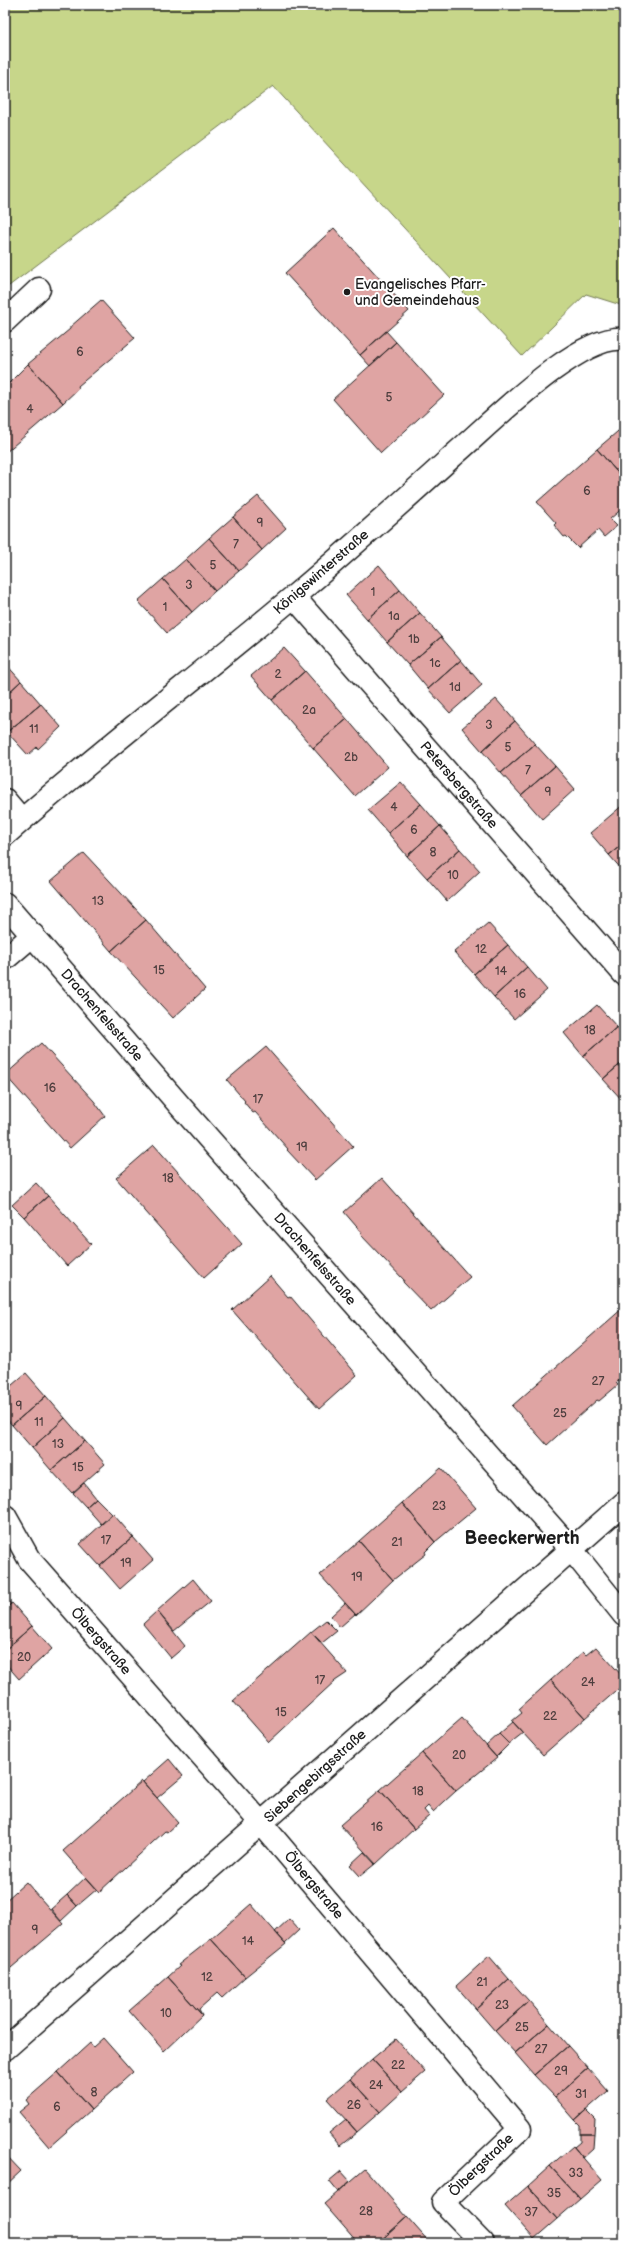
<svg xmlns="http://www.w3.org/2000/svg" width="629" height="2248" viewBox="0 0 629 2248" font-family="'Balsamiq Sans',sans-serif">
  <rect width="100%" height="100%" fill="#fff"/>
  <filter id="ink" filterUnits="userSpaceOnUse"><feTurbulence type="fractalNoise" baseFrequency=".025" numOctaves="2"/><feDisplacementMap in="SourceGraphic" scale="8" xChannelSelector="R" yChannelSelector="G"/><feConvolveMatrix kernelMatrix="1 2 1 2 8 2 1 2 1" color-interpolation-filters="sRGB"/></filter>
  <g filter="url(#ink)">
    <path fill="#c7d68a" stroke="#727953" d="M 5,5 L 624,5 L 624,306 L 586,294 L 522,356 L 273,86 L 5,289 Z"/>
    <path fill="#dfa4a3" stroke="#1c1c1c" d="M 334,228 L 409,311 L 360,355 L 285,273 Z
      M 101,300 L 135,338 L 78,386 L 79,388 L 63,403 L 28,364 L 70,329 L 70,327 Z
      M 386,331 L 396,342 L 370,366 L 360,355 Z
      M 396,342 L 444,395 L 381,453 L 333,399 Z
      M 28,364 L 63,403 L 5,453 L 5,387 Z
      M 624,426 L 624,480 L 597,449 Z
      M 597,449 L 624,480 L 624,507 L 610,519 L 617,526 L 604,537 L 598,530 L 578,548 L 566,536 L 564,537 L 554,525 L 556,523 L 537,502 Z
      M 258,496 L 286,528 L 262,550 L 233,517 Z
      M 233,517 L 262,550 L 239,571 L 209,538 Z
      M 209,538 L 239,571 L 215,591 L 186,559 Z
      M 186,559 L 215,591 L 192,612 L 163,579 Z
      M 379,565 L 400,590 L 367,619 L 346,595 Z
      M 163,579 L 192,612 L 167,633 L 138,601 Z
      M 400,590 L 420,613 L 387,642 L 367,619 Z
      M 420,613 L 441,637 L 408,665 L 387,642 Z
      M 441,637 L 461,660 L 428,689 L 408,665 Z
      M 284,648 L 305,671 L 272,700 L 251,676 Z
      M 461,660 L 482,685 L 450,713 L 428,689 Z
      M 5,663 L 21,681 L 5,696 Z
      M 305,671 L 347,719 L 313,748 L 272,700 Z
      M 21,681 L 41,704 L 7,732 L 5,730 L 5,696 Z
      M 496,699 L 515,721 L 482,751 L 462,728 Z
      M 41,704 L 61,727 L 38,749 L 37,747 L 28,755 L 7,732 Z
      M 347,719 L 388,767 L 355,796 L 313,748 Z
      M 515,721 L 535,744 L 501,773 L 482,751 Z
      M 535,744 L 555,766 L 521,795 L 501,773 Z
      M 555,766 L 575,789 L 542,819 L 521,795 Z
      M 401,782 L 421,804 L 388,833 L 368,810 Z
      M 421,804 L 440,826 L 407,856 L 388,833 Z
      M 624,804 L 624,843 L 609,855 L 590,833 Z
      M 440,826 L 460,849 L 427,878 L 407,856 Z
      M 624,843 L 624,872 L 609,855 Z
      M 460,849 L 480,871 L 447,901 L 427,878 Z
      M 84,853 L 146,920 L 111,951 L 51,881 Z
      M 146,920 L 205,989 L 173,1018 L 111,951 Z
      M 488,923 L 508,945 L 474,974 L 454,952 Z
      M 508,945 L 527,967 L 494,997 L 474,974 Z
      M 527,967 L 547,990 L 514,1019 L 494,997 Z
      M 597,1005 L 617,1027 L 583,1056 L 564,1033 Z
      M 617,1027 L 624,1035 L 624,1061 L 603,1079 L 583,1056 Z
      M 41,1043 L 94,1101 L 105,1116 L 70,1148 L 5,1075 Z
      M 266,1047 L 353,1146 L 315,1180 L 287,1150 L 288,1149 L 255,1112 L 253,1113 L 244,1102 L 245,1101 L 227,1080 Z
      M 624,1061 L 624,1100 L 623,1101 L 603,1079 Z
      M 154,1145 L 242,1244 L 204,1278 L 116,1178 Z
      M 382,1178 L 470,1277 L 431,1311 L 403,1282 L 404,1280 L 360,1234 L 362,1233 L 344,1212 Z
      M 36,1183 L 48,1196 L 24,1217 L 12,1205 Z
      M 48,1196 L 91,1244 L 67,1266 L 24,1217 Z
      M 270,1276 L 288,1297 L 290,1296 L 357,1375 L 319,1409 L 232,1310 Z
      M 624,1307 L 624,1376 L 616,1383 L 618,1385 L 599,1401 L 597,1400 L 547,1445 L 512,1406 Z
      M 26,1373 L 46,1396 L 12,1425 L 5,1417 L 5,1391 Z
      M 46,1396 L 65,1418 L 32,1448 L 12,1425 Z
      M 65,1418 L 85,1441 L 51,1470 L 32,1448 Z
      M 85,1441 L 105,1464 L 72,1493 L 51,1470 Z
      M 441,1468 L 476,1508 L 435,1542 L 402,1503 Z
      M 84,1483 L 96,1498 L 86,1507 L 73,1493 Z
      M 96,1498 L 112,1514 L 101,1524 L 86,1507 Z
      M 402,1503 L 435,1542 L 425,1552 L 426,1554 L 393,1580 L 359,1541 Z
      M 113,1514 L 133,1537 L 100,1566 L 80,1544 Z
      M 133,1537 L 153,1560 L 120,1589 L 100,1566 Z
      M 359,1541 L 393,1580 L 356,1615 L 320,1575 Z
      M 193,1579 L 211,1601 L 174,1631 L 157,1611 Z
      M 5,1597 L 11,1604 L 5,1609 Z
      M 12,1603 L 32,1626 L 5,1650 L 5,1609 Z
      M 345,1603 L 355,1614 L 340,1627 L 331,1616 Z
      M 157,1611 L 185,1646 L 171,1658 L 143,1624 Z
      M 326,1620 L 337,1631 L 322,1643 L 311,1632 Z
      M 32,1626 L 52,1649 L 19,1679 L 5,1663 L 5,1650 Z
      M 311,1632 L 347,1673 L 335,1681 L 269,1742 L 233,1701 Z
      M 596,1647 L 624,1678 L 624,1684 L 585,1718 L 551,1680 L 583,1652 L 586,1655 Z
      M 551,1680 L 585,1718 L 543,1755 L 512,1721 L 522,1713 L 519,1709 Z
      M 462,1718 L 497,1758 L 456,1791 L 422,1753 Z
      M 513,1722 L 523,1733 L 509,1744 L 499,1734 Z
      M 499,1734 L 509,1744 L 496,1757 L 486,1746 Z
      M 422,1753 L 456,1791 L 433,1812 L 428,1806 L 424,1810 L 429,1816 L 414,1829 L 380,1790 Z
      M 169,1759 L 183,1776 L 157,1798 L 143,1782 Z
      M 142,1781 L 178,1822 L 167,1832 L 165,1831 L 99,1892 L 63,1851 Z
      M 380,1790 L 414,1829 L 376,1864 L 340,1825 Z
      M 364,1852 L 375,1864 L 360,1876 L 350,1865 Z
      M 86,1877 L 97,1889 L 77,1906 L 67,1895 Z
      M 26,1882 L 63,1924 L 5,1973 L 5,1901 Z
      M 67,1895 L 77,1906 L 61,1921 L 51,1909 Z
      M 251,1904 L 286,1944 L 245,1977 L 211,1939 Z
      M 289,1919 L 299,1930 L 285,1943 L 275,1932 Z
      M 211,1939 L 245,1977 L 222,1998 L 217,1993 L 199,2009 L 202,2015 L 168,1977 L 180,1966 L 178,1965 Z
      M 489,1956 L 509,1979 L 476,2009 L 456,1986 Z
      M 168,1977 L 202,2015 L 164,2051 L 129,2011 Z
      M 509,1979 L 529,2001 L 495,2031 L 476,2009 Z
      M 529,2001 L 549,2024 L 515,2053 L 495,2031 Z
      M 549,2024 L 568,2046 L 534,2075 L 515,2053 Z
      M 103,2038 L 133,2072 L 91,2110 L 58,2072 L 90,2043 L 93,2047 Z
      M 396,2039 L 425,2072 L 402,2092 L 372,2059 Z
      M 568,2046 L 588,2068 L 555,2097 L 534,2075 Z
      M 372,2059 L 402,2092 L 380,2112 L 350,2079 Z
      M 588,2068 L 608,2091 L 575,2120 L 555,2097 Z
      M 58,2072 L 91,2110 L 49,2147 L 19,2112 L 29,2104 L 26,2100 Z
      M 350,2079 L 380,2112 L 357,2132 L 327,2099 Z
      M 586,2110 L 595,2119 L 594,2134 L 580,2134 L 580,2125 L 575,2120 Z
      M 346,2119 L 357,2132 L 340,2146 L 329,2133 Z
      M 580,2134 L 594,2134 L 593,2149 L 583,2158 L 574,2147 L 580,2142 Z
      M 573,2146 L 602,2180 L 580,2199 L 550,2166 Z
      M 5,2154 L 21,2171 L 5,2186 Z
      M 550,2166 L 580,2199 L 557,2219 L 528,2186 Z
      M 365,2169 L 407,2217 L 378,2243 L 358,2243 L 324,2204 Z
      M 341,2171 L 350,2181 L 338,2192 L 329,2181 Z
      M 528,2186 L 557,2219 L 534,2239 L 505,2206 Z
      M 407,2217 L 430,2243 L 378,2243 Z"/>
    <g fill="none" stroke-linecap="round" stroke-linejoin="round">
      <defs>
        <path id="minor" d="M 5,321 L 39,289
          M 294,597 L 624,974
          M 5,800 L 22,820
          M 5,835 C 98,752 198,677 293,597 C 348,551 402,502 455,454 C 489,425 579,333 624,339
          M 5,904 L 181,1107 L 571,1549 L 624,1615
          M 5,959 L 33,935
          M 5,1516 L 29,1559 L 261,1823 L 520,2129 L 443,2202 L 483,2243
          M 5,2049 L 624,1503"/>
      </defs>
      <use href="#minor" stroke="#1c1c1c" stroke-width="25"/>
      <use href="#minor" stroke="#fff" stroke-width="22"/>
    </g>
  </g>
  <circle fill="#1c1c1c" stroke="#fff" stroke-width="1.5" cx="347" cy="292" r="4"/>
  <g text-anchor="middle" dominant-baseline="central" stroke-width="4" stroke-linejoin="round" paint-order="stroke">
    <g font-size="12" fill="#4d3e3e">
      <text x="80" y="352">6</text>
      <text x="389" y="397">5</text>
      <text x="30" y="409">4</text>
      <text x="587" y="491">6</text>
      <text x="260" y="523">9</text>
      <text x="236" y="544">7</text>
      <text x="213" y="565">5</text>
      <text x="189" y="585">3</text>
      <text x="373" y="592">1</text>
      <text x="165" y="607">1</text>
      <text x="394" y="616">1a</text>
      <text x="414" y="639">1b</text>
      <text x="435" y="663">1c</text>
      <text x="278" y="674">2</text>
      <text x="455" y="687">1d</text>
      <text x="309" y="710">2a</text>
      <text x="489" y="725">3</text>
      <text x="34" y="729">11</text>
      <text x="508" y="747">5</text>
      <text x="351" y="757">2b</text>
      <text x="528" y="770">7</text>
      <text x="548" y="792">9</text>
      <text x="394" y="807">4</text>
      <text x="414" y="830">6</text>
      <text x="433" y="852">8</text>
      <text x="453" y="875">10</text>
      <text x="98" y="901">13</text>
      <text x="481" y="949">12</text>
      <text x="159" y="970">15</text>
      <text x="501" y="971">14</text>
      <text x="520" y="994">16</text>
      <text x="590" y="1030">18</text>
      <text x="50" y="1088">16</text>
      <text x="258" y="1099">17</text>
      <text x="302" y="1147">19</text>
      <text x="168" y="1178">18</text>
      <text x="598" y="1381">27</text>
      <text x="19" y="1406">9</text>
      <text x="560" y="1413">25</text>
      <text x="39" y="1422">11</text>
      <text x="58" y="1444">13</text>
      <text x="78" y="1467">15</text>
      <text x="439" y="1506">23</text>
      <text x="106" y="1540">17</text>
      <text x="397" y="1542">21</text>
      <text x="126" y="1563">19</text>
      <text x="357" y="1577">19</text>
      <text x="24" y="1657">20</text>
      <text x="320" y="1680">17</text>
      <text x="588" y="1682">24</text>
      <text x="281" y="1712">15</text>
      <text x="550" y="1716">22</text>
      <text x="459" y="1755">20</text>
      <text x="418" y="1791">18</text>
      <text x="377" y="1827">16</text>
      <text x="35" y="1930">9</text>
      <text x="248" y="1941">14</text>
      <text x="207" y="1977">12</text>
      <text x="482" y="1982">21</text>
      <text x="502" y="2005">23</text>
      <text x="166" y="2013">10</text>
      <text x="522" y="2027">25</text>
      <text x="541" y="2049">27</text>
      <text x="398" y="2065">22</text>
      <text x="561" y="2071">29</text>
      <text x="376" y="2085">24</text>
      <text x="94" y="2092">8</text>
      <text x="581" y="2094">31</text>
      <text x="354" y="2105">26</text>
      <text x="57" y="2107">6</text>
      <text x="576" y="2173">33</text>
      <text x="554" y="2193">35</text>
      <text x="366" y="2211">28</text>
      <text x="531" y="2212">37</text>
    </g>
    <g font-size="14" fill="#1c1c1c" stroke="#fff" text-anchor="start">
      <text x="355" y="284">Evangelisches Pfarr-<tspan x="355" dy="16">und Gemeindehaus</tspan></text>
    </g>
    <g font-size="14" fill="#1c1c1c" stroke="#fff">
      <text transform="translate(321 572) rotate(-41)">Königswinterstraße</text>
      <text transform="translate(459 785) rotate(49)">Petersbergstraße</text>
      <text transform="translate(102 1015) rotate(49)">Drachenfelsstraße</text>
      <text transform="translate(315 1259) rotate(49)">Drachenfelsstraße</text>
      <text transform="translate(101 1641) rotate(49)">Ölbergstraße</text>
      <text transform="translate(315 1776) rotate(-42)">Siebengebirgsstraße</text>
      <text transform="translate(314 1885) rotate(50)">Ölbergstraße</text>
      <text transform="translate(481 2165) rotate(-44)">Ölbergstraße</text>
    </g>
    <g font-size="18" font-weight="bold" fill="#1c1c1c" stroke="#fff">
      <text x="522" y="1538">Beeckerwerth</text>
    </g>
  </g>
  <rect width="629" height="2248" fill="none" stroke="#fff" stroke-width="20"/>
  <rect x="10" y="10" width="609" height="2228" fill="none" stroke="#1c1c1c" stroke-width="1.5" filter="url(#ink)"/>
</svg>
